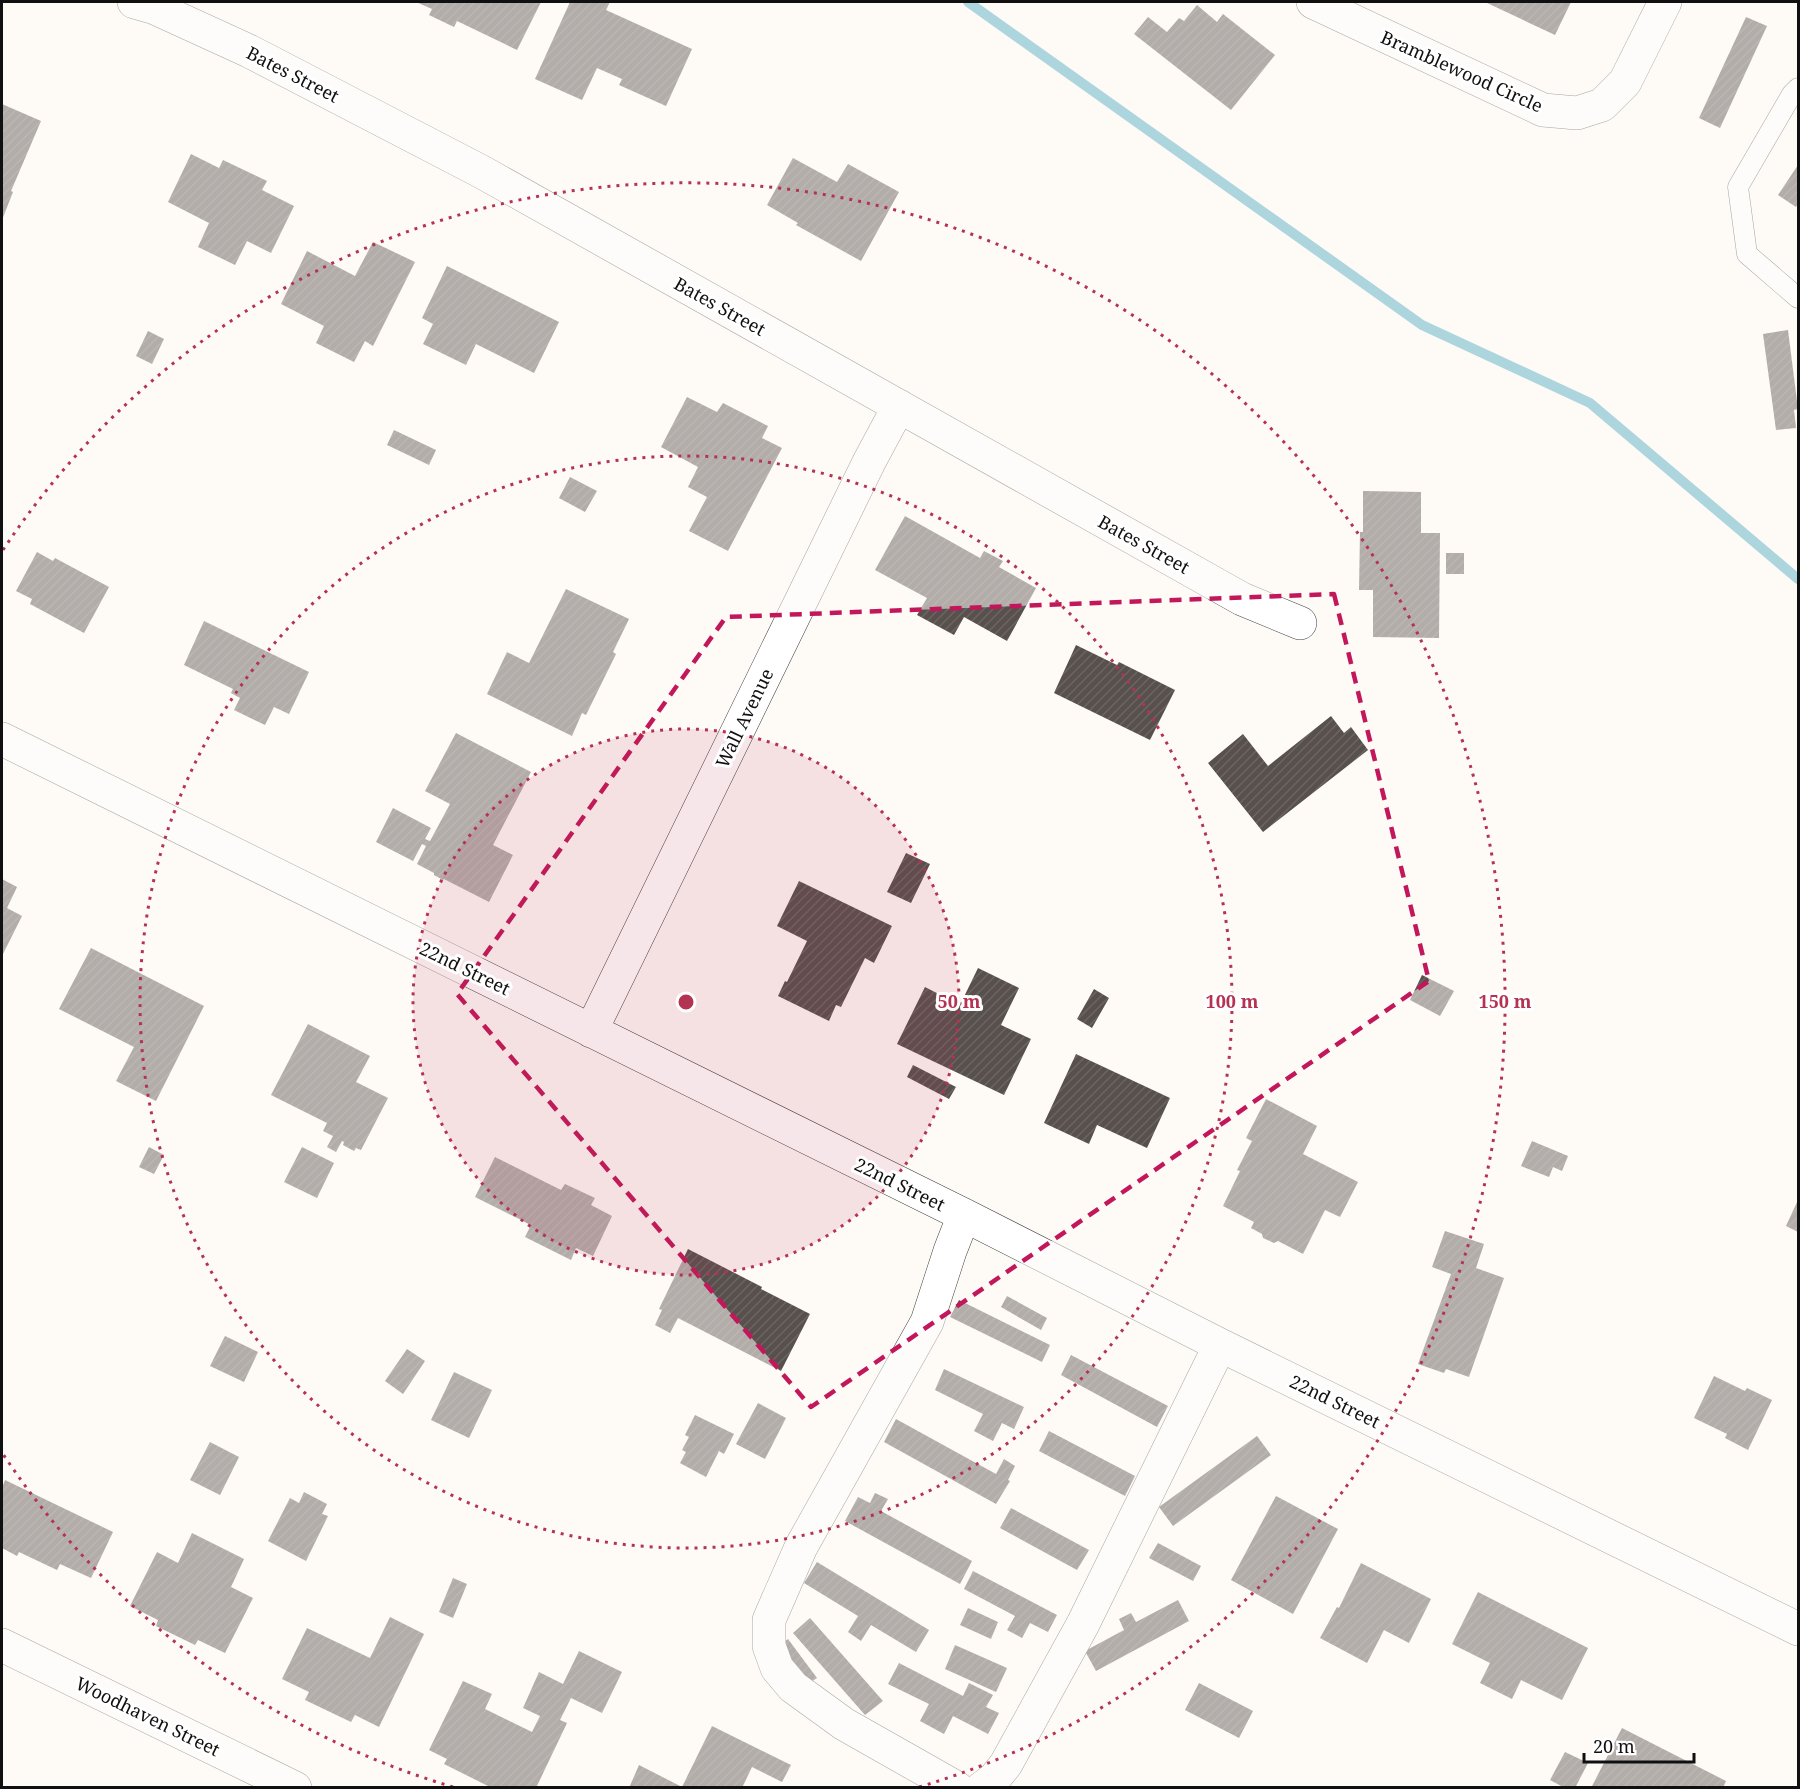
<svg xmlns="http://www.w3.org/2000/svg" width="1800" height="1789" viewBox="0 0 1800 1789" font-family="'Noto Serif',serif">
  <defs>
    <pattern id="building-hatch" width="6" height="6" patternUnits="userSpaceOnUse" patternTransform="scale(1.5)"><rect width="6" height="6" fill="#58504d"/><path d="M-1 1l2-2M0 6l6-6M5 7l2-2" fill="none" stroke="#6b6562"/></pattern>
  </defs>
  <rect width="100%" height="100%" fill="#fefaf5"/>
  <g fill="none" stroke-linecap="round" stroke-linejoin="round">
    <path stroke="#4aa9c2" stroke-width="10" d="M 968,2 L 1422,325 L 1590,403 L 1798,579"/>
  </g>
  <path fill="url(#building-hatch)" d="M 416,2 L 541,2 L 517,50 L 457,21 L 454,27 L 429,15 L 432,9 Z
    M 570,2 L 610,2 L 606,10 L 692,49 L 666,106 L 619,85 L 622,79 L 597,68 L 582,100 L 535,79 Z
    M 1485,2 L 1571,2 L 1555,35 Z
    M 1197,5 L 1217,22 L 1223,14 L 1275,55 L 1231,110 L 1134,34 L 1148,17 L 1167,32 L 1179,18 L 1184,21 Z
    M 1746,17 L 1767,26 L 1720,128 L 1699,118 Z
    M 2,104 L 41,121 L 11,191 L 13,192 L 2,220 Z
    M 191,154 L 219,168 L 223,160 L 267,181 L 262,190 L 294,206 L 271,253 L 247,241 L 235,265 L 198,247 L 209,223 L 168,202 Z
    M 793,158 L 837,182 L 848,164 L 899,192 L 861,261 L 796,225 L 798,223 L 767,205 Z
    M 1798,165 L 1798,203 L 1796,207 L 1778,195 Z
    M 373,242 L 415,262 L 373,346 L 365,341 L 354,362 L 316,343 L 324,326 L 281,304 L 307,251 L 355,276 Z
    M 447,266 L 559,322 L 534,373 L 476,344 L 466,365 L 423,344 L 433,324 L 422,318 Z
    M 1788,330 L 1798,409 L 1794,410 L 1796,428 L 1776,430 L 1763,334 Z
    M 148,331 L 164,339 L 152,364 L 136,356 Z
    M 687,397 L 717,412 L 723,403 L 768,426 L 762,438 L 782,448 L 728,551 L 689,531 L 707,497 L 688,487 L 698,467 L 661,447 Z
    M 394,430 L 436,450 L 429,465 L 387,445 Z
    M 570,477 L 597,491 L 585,512 L 559,498 Z
    M 1363,491 L 1421,492 L 1421,533 L 1440,533 L 1439,638 L 1373,637 L 1373,590 L 1359,590 L 1360,532 L 1363,532 Z
    M 905,516 L 980,558 L 984,551 L 1003,561 L 999,567 L 1036,588 L 1007,641 L 964,617 L 954,635 L 917,615 L 927,598 L 875,570 Z
    M 37,552 L 53,561 L 55,558 L 109,587 L 84,633 L 30,604 L 32,599 L 16,591 Z
    M 1446,553 L 1464,553 L 1464,574 L 1446,574 Z
    M 566,589 L 629,619 L 613,652 L 616,654 L 586,715 L 582,713 L 572,736 L 487,694 L 507,652 L 529,663 Z
    M 204,621 L 309,672 L 289,714 L 274,707 L 265,725 L 234,710 L 240,698 L 231,693 L 233,689 L 184,665 Z
    M 1076,645 L 1117,665 L 1119,662 L 1175,690 L 1150,740 L 1054,693 Z
    M 1331,716 L 1344,733 L 1351,727 L 1368,750 L 1263,832 L 1208,763 L 1243,734 L 1268,766 Z
    M 456,733 L 531,772 L 493,845 L 513,855 L 489,902 L 444,879 L 443,880 L 434,875 L 434,873 L 417,864 L 426,846 L 422,844 L 413,861 L 376,842 L 393,808 L 431,828 L 425,839 L 430,841 L 450,804 L 425,791 Z
    M 906,853 L 930,864 L 911,903 L 887,892 Z
    M 2,879 L 17,887 L 7,908 L 22,916 L 2,956 Z
    M 799,881 L 892,926 L 874,963 L 865,958 L 841,1007 L 836,1005 L 829,1021 L 778,996 L 785,981 L 787,982 L 807,941 L 777,926 Z
    M 91,948 L 204,1006 L 156,1101 L 116,1081 L 134,1047 L 59,1009 Z
    M 978,968 L 1019,988 L 1001,1025 L 1031,1039 L 1004,1095 L 897,1044 L 925,987 L 960,1005 Z
    M 1422,975 L 1454,991 L 1440,1016 L 1410,1000 Z
    M 1094,989 L 1109,998 L 1092,1028 L 1077,1019 Z
    M 308,1024 L 370,1056 L 356,1082 L 388,1098 L 361,1150 L 356,1148 L 354,1151 L 343,1145 L 344,1142 L 342,1141 L 336,1152 L 327,1147 L 333,1136 L 323,1131 L 327,1123 L 271,1095 Z
    M 1076,1054 L 1170,1098 L 1147,1148 L 1097,1125 L 1089,1144 L 1044,1123 Z
    M 913,1065 L 956,1087 L 949,1099 L 907,1077 Z
    M 1266,1099 L 1317,1126 L 1303,1154 L 1358,1182 L 1340,1217 L 1325,1210 L 1303,1254 L 1278,1241 L 1274,1243 L 1263,1238 L 1262,1234 L 1251,1228 L 1254,1222 L 1223,1206 L 1240,1171 L 1237,1170 L 1252,1141 L 1246,1138 Z
    M 1532,1141 L 1568,1156 L 1562,1171 L 1553,1167 L 1549,1177 L 1521,1166 Z
    M 149,1147 L 164,1155 L 154,1174 L 139,1167 Z
    M 302,1147 L 334,1163 L 317,1198 L 284,1182 Z
    M 495,1157 L 561,1190 L 565,1184 L 595,1198 L 591,1205 L 612,1216 L 593,1256 L 576,1248 L 571,1260 L 525,1237 L 531,1225 L 475,1197 Z
    M 1798,1200 L 1798,1232 L 1786,1226 Z
    M 1445,1231 L 1484,1244 L 1476,1268 L 1504,1278 L 1469,1377 L 1446,1369 L 1444,1373 L 1418,1364 L 1451,1274 L 1432,1267 Z
    M 688,1249 L 762,1287 L 761,1289 L 810,1314 L 781,1371 L 678,1318 L 670,1333 L 655,1325 L 662,1310 L 659,1309 Z
    M 1007,1296 L 1047,1318 L 1041,1330 L 1001,1307 Z
    M 959,1300 L 1050,1345 L 1042,1362 L 950,1317 Z
    M 225,1336 L 258,1352 L 244,1382 L 210,1366 Z
    M 407,1349 L 425,1361 L 403,1394 L 385,1381 Z
    M 1071,1355 L 1168,1406 L 1157,1427 L 1061,1375 Z
    M 944,1369 L 1024,1407 L 1014,1429 L 1002,1423 L 993,1441 L 974,1431 L 983,1414 L 935,1390 Z
    M 454,1372 L 492,1390 L 469,1438 L 431,1420 Z
    M 1714,1376 L 1745,1391 L 1747,1388 L 1772,1400 L 1748,1450 L 1725,1438 L 1727,1434 L 1694,1418 Z
    M 758,1403 L 786,1418 L 765,1459 L 736,1444 Z
    M 695,1415 L 734,1434 L 724,1454 L 719,1451 L 706,1477 L 680,1463 L 686,1452 L 682,1450 L 689,1437 L 685,1435 Z
    M 896,1419 L 996,1474 L 1004,1459 L 1015,1466 L 1008,1480 L 1010,1481 L 996,1504 L 884,1442 Z
    M 1049,1431 L 1135,1476 L 1125,1496 L 1039,1451 Z
    M 1257,1436 L 1271,1455 L 1173,1526 L 1159,1507 Z
    M 210,1442 L 239,1457 L 220,1495 L 190,1480 Z
    M 5,1480 L 113,1532 L 91,1578 L 60,1564 L 57,1570 L 19,1552 L 17,1556 L 2,1548 L 2,1488 Z
    M 304,1492 L 327,1504 L 322,1514 L 328,1516 L 306,1561 L 268,1541 L 290,1498 L 299,1503 Z
    M 875,1493 L 888,1499 L 881,1511 L 972,1561 L 960,1584 L 845,1521 L 858,1497 L 870,1503 Z
    M 1276,1496 L 1338,1529 L 1293,1614 L 1231,1580 Z
    M 1011,1508 L 1089,1550 L 1077,1570 L 1000,1528 Z
    M 192,1533 L 244,1559 L 231,1587 L 253,1598 L 225,1653 L 198,1640 L 195,1645 L 156,1626 L 158,1620 L 130,1606 L 157,1552 L 178,1563 Z
    M 1158,1543 L 1201,1566 L 1193,1581 L 1149,1558 Z
    M 817,1562 L 929,1630 L 916,1652 L 871,1625 L 861,1641 L 848,1632 L 858,1616 L 804,1583 Z
    M 1361,1563 L 1431,1599 L 1409,1643 L 1384,1630 L 1367,1663 L 1320,1638 L 1337,1607 L 1339,1608 Z
    M 973,1571 L 1057,1615 L 1048,1632 L 1030,1623 L 1022,1638 L 1007,1630 L 1015,1616 L 964,1589 Z
    M 453,1578 L 467,1584 L 453,1618 L 439,1612 Z
    M 1478,1592 L 1588,1648 L 1562,1700 L 1521,1680 L 1512,1699 L 1480,1683 L 1490,1663 L 1452,1644 Z
    M 1178,1600 L 1189,1621 L 1096,1671 L 1085,1651 L 1124,1630 L 1119,1619 L 1131,1613 L 1136,1622 Z
    M 968,1608 L 998,1622 L 991,1639 L 960,1625 Z
    M 390,1617 L 424,1634 L 379,1727 L 355,1715 L 351,1722 L 305,1700 L 309,1692 L 282,1679 L 307,1628 L 370,1658 Z
    M 810,1618 L 883,1701 L 865,1715 L 793,1633 Z
    M 788,1639 L 817,1678 L 805,1686 L 776,1648 Z
    M 955,1645 L 1007,1668 L 996,1692 L 945,1669 Z
    M 579,1651 L 622,1672 L 602,1713 L 571,1698 L 560,1720 L 567,1723 L 536,1788 L 492,1788 L 444,1764 L 447,1759 L 429,1750 L 463,1681 L 492,1694 L 485,1709 L 532,1732 L 540,1716 L 523,1708 L 539,1672 L 563,1684 Z
    M 899,1663 L 963,1696 L 969,1683 L 993,1695 L 986,1707 L 999,1713 L 988,1734 L 953,1716 L 944,1734 L 920,1721 L 929,1704 L 888,1684 Z
    M 1199,1683 L 1253,1711 L 1239,1738 L 1185,1710 Z
    M 712,1726 L 791,1765 L 782,1782 L 752,1767 L 742,1788 L 629,1788 L 639,1765 L 682,1787 Z
    M 1622,1728 L 1726,1781 L 1723,1788 L 1591,1788 Z
    M 1565,1752 L 1588,1763 L 1575,1788 L 1565,1788 L 1550,1780 Z"/>
  <g fill="none" stroke-linecap="round" stroke-linejoin="round">
    <defs>
      <path id="lane" d="M 1798,88 L 1792,94 L 1738,187 L 1747,254 L 1798,298"/>
      <path id="street" d="M 134,2 L 155,8 L 249,51 L 482,172 L 1242,599 L 1300,623
        M 1313,2 L 1543,110 L 1577,113 L 1602,105 L 1625,82 L 1665,2
        M 2,739 L 964,1215 L 1220,1345 L 1798,1629
        M 591,1031 L 869,462 L 899,406
        M 2,1645 L 295,1788
        M 957,1788 L 844,1724 L 793,1687 L 777,1668 L 769,1646 L 769,1620 L 801,1547 L 927,1322 L 950,1251 L 964,1215
        M 982,1788 L 994,1779 L 1006,1764 L 1083,1624 L 1220,1345"/>
    </defs>
    <use href="#lane" stroke="#434343" stroke-width="21"/>
    <use href="#street" stroke="#434343" stroke-width="34"/>
    <use href="#lane" stroke="#fff" stroke-width="20"/>
    <use href="#street" stroke="#fff" stroke-width="33"/>
  </g>
  <path d="M0 0H1800V1789H0ZM 1334,594 L 1429,981 L 811,1407 L 457,994 L 726,617 Z" fill="#fefaf5" fill-opacity=".55" fill-rule="evenodd"/>
  <path fill="none" stroke="#c2185b" stroke-width="4.5" stroke-dasharray="12 8" stroke-linejoin="round" d="M 1334,594 L 1429,981 L 811,1407 L 457,994 L 726,617 Z"/>
  <circle cx="686" cy="1002" r="273" fill="#b53352" fill-opacity=".12"/>
  <g fill="none" stroke="#b53352" stroke-width="3" stroke-dasharray="3 6">
    <circle cx="686" cy="1002" r="273"/>
    <circle cx="686" cy="1002" r="546"/>
    <path d="M453 1787A819 819 0 0 1 3 1454M3 550A819 819 0 1 1 919 1787"/>
  </g>
  <g text-anchor="middle" dominant-baseline="central" stroke-width="6" stroke-linejoin="round" paint-order="stroke">
    <g font-size="18" fill="#101010" stroke="#fff">
      <text transform="translate(1462 71) rotate(24)">Bramblewood Circle</text>
      <text transform="translate(293 74) rotate(27)">Bates Street</text>
      <text transform="translate(720 306) rotate(29)">Bates Street</text>
      <text transform="translate(1144 544) rotate(29)">Bates Street</text>
      <text transform="translate(744 718) rotate(-64)">Wall Avenue</text>
      <text transform="translate(465 968) rotate(26)">22nd Street</text>
      <text transform="translate(900 1184) rotate(26)">22nd Street</text>
      <text transform="translate(1335 1401) rotate(26)">22nd Street</text>
      <text transform="translate(148 1716) rotate(26)">Woodhaven Street</text>
    </g>
  </g>
  <circle cx="686" cy="1002" r="9" fill="#b53352" stroke="#fff" stroke-width="3"/>
  <g font-size="18" text-anchor="middle" font-weight="bold" fill="#b53352" stroke="#fff" stroke-width="6" stroke-linejoin="round" paint-order="stroke">
    <text x="959" y="1008">50 m</text>
    <text x="1232" y="1008">100 m</text>
    <text x="1505" y="1008">150 m</text>
  </g>
  <rect width="1800" height="1789" fill="none" stroke="#101010" stroke-width="6"/>
  <path d="M1584 1753v9h110v-9" fill="none" stroke="#101010" stroke-width="3"/>
  <text x="1593" y="1753" font-size="18" fill="#101010" stroke="#ffffff" stroke-width="4.5" paint-order="stroke">20 m</text>
</svg>
